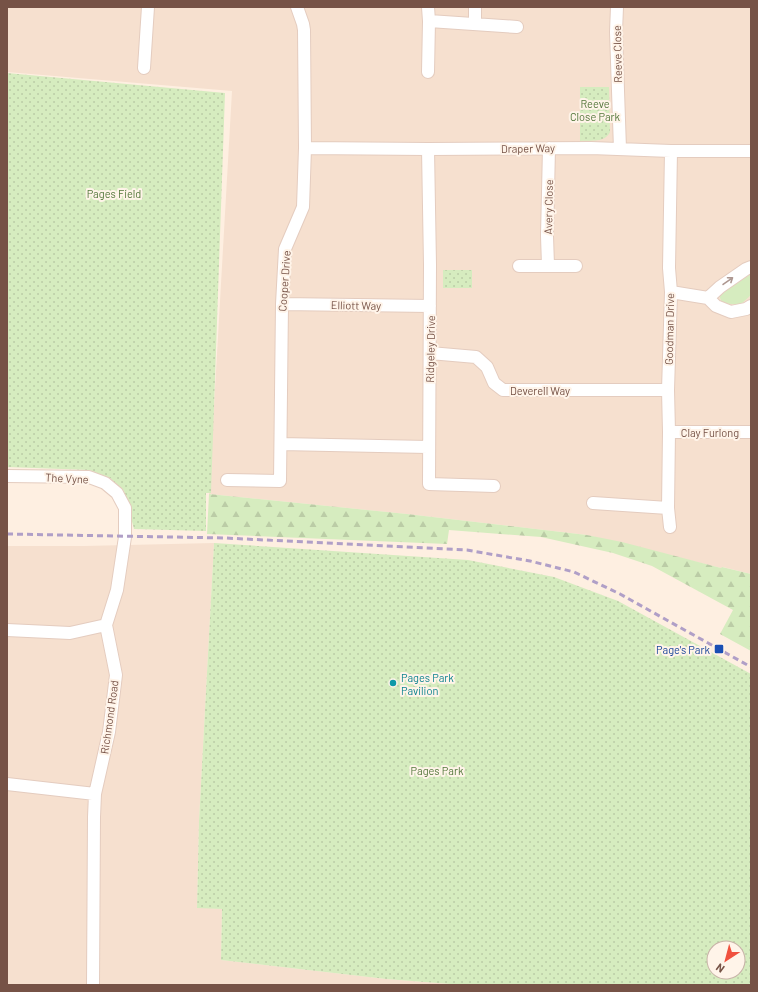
<svg xmlns="http://www.w3.org/2000/svg" width="758" height="992" viewBox="0 0 758 992" font-family="Barlow,sans-serif">
  <defs>
    <pattern id="forest-firs" width="22" height="20" patternUnits="userSpaceOnUse"><rect width="22" height="20" fill="#d6ecbf"/><path d="M5 1l3.5 6h-7zM16 11l3.5 6h-7z" fill="#bbcca6"/></pattern>
    <pattern id="park-dots" width="8" height="8" patternUnits="userSpaceOnUse"><rect width="8" height="8" fill="#d6ecbf"/><path d="M2 2h.1M6 6h.1" fill="none" stroke="#bbcca6" stroke-width="1.8" stroke-linecap="round"/></pattern>
  </defs>
  <rect width="100%" height="100%" fill="#feefe1"/>
  <path fill="#f6e0cf" d="M 7,7 L 751,7 L 751,574 L 723,567 L 721,568 L 587,535 L 407,514 L 209,494 L 232,91 L 7,72 Z
    M 214,543 L 199,821 L 197,907 L 222,909 L 221,960 L 386,979 L 463,985 L 7,985 L 7,546 L 84,546 Z"/>
  <path fill="#d6ecbf" d="M 751,274 L 751,295 L 740,305 L 722,303 L 719,295 Z"/>
  <path fill="url(#forest-firs)" d="M 209,494 L 407,514 L 587,535 L 622,542 L 721,568 L 722,567 L 751,574 L 751,651 L 720,634 L 733,610 L 652,566 L 613,553 L 541,537 L 449,530 L 447,544 L 207,534 Z"/>
  <path fill="url(#park-dots)" fill-rule="evenodd" d="M 7,73 L 225,93 L 211,493 L 206,493 L 206,531 L 134,529 L 124,491 L 110,478 L 89,470 L 7,467 Z
    M 580,87 L 609,87 L 610,132 C 605,143 591,140 580,141 Z
    M 443,270 L 472,270 L 472,288 L 443,288 Z
    M 214,543 L 468,560 L 554,577 L 618,601 L 751,674 L 751,985 L 463,985 L 386,979 L 221,960 L 222,909 L 197,908 L 199,821 ZM 714,948 L 738,948 L 738,972 L 714,972 Z"/>
  <g fill="none" stroke-linecap="round" stroke-linejoin="round">
    <defs>
      <path id="minor" d="M 428,7 L 429,21 L 517,27
        M 617,7 L 616,32 L 620,149
        M 475,23 L 475,7
        M 144,68 L 148,7
        M 428,72 L 429,21
        M 305,148 L 428,149 L 591,148 L 671,151 L 751,151
        M 428,149 L 430,265 L 429,484 L 494,486
        M 548,265 L 547,236 L 549,148
        M 519,266 L 576,266
        M 671,292 L 708,298 L 716,306 L 731,312 L 746,309 L 751,306
        M 708,298 L 720,287 L 746,269 L 751,267
        M 282,304 L 430,306
        M 430,353 L 476,357 L 487,367 L 494,383 L 503,390 L 668,390
        M 669,432 L 751,432
        M 281,444 L 428,447
        M 7,476 L 89,477 L 105,483 L 117,493 L 125,508 L 125,537 L 117,590 L 106,625 L 116,675 L 109,732 L 95,794 L 94,817 L 93,985
        M 227,480 L 280,481 L 282,304 L 285,249 L 303,207 L 305,148 L 304,30 L 303,24 L 297,7
        M 593,503 L 668,508
        M 670,527 L 668,508 L 669,432 L 668,390 L 671,292 L 669,268 L 671,151
        M 7,630 L 70,633 L 106,625
        M 7,784 L 95,794"/>
    </defs>
    <use href="#minor" stroke="#e4ccbf" stroke-width="14"/>
    <use href="#minor" stroke="#fff" stroke-width="12"/>
    <path stroke="#b09fc7" stroke-width="3" stroke-dasharray="6 4" stroke-linecap="butt" d="M 7,534 L 225,538 L 467,550 L 530,561 L 574,572 L 620,594 L 751,667"/>
  </g>
  <defs><path id="oneway-shaft" d="M-6 0H5M1.5-3L5.5 0L1.5 3" fill="none" stroke-width="1.6" stroke-linecap="round" stroke-linejoin="round"/></defs>
  <use stroke="#ad9790" href="#oneway-shaft" transform="translate(728 281) rotate(-35)"/>
  <rect fill="#1a4fb4" stroke="#fff4e9" stroke-width="1.5" x="714" y="644" width="10" height="10" rx="2"/>
  <circle fill="#0f9aa8" stroke="#fff4e9" stroke-width="1.5" cx="393" cy="683" r="4"/>
  <g text-anchor="middle" dominant-baseline="central" stroke-width="4" stroke-linejoin="round" paint-order="stroke">
    <g font-size="11" fill="#765246" stroke="#fff4e9">
      <text transform="translate(617 54) rotate(-91)">Reeve Close</text>
      <text transform="translate(528 148) rotate(-1)">Draper Way</text>
      <text transform="translate(548 207) rotate(-89)">Avery Close</text>
      <text transform="translate(284 281) rotate(-86)">Cooper Drive</text>
      <text transform="translate(356 305) rotate(1)">Elliott Way</text>
      <text transform="translate(669 329) rotate(-89)">Goodman Drive</text>
      <text transform="translate(430 349) rotate(-89)">Ridgeley Drive</text>
      <text x="540" y="390">Deverell Way</text>
      <text x="710" y="432">Clay Furlong</text>
      <text transform="translate(67 478) rotate(3)">The Vyne</text>
      <text transform="translate(109 717) rotate(-82)">Richmond Road</text>
    </g>
    <g font-size="11" fill="#53773b" stroke="#fff4e9">
      <text x="595" y="103">Reeve<tspan x="595" dy="13">Close Park</tspan></text>
      <text x="114" y="193">Pages Field</text>
      <text x="437" y="770">Pages Park</text>
    </g>
    <g font-size="11" fill="#164399" stroke="#fff4e9" text-anchor="end">
      <text x="710" y="649">Page's Park</text>
    </g>
    <g font-size="11" fill="#0d838f" stroke="#fff4e9" text-anchor="start">
      <text x="401" y="677">Pages Park<tspan x="401" dy="13">Pavilion</tspan></text>
    </g>
  </g>
  <rect width="758" height="992" fill="none" stroke="#765246" stroke-width="16"/>
  <g transform="translate(726 960) rotate(216)"><circle r="19" fill="#fff4e9" stroke="#c8b3a8"/>
  <path d="M0-3L7 15L0 10L-7 15Z" fill="#f0513e"/>
  <text y="-6" font-size="11" font-weight="bold" text-anchor="middle" fill="#765246">N</text>
  </g>
</svg>
